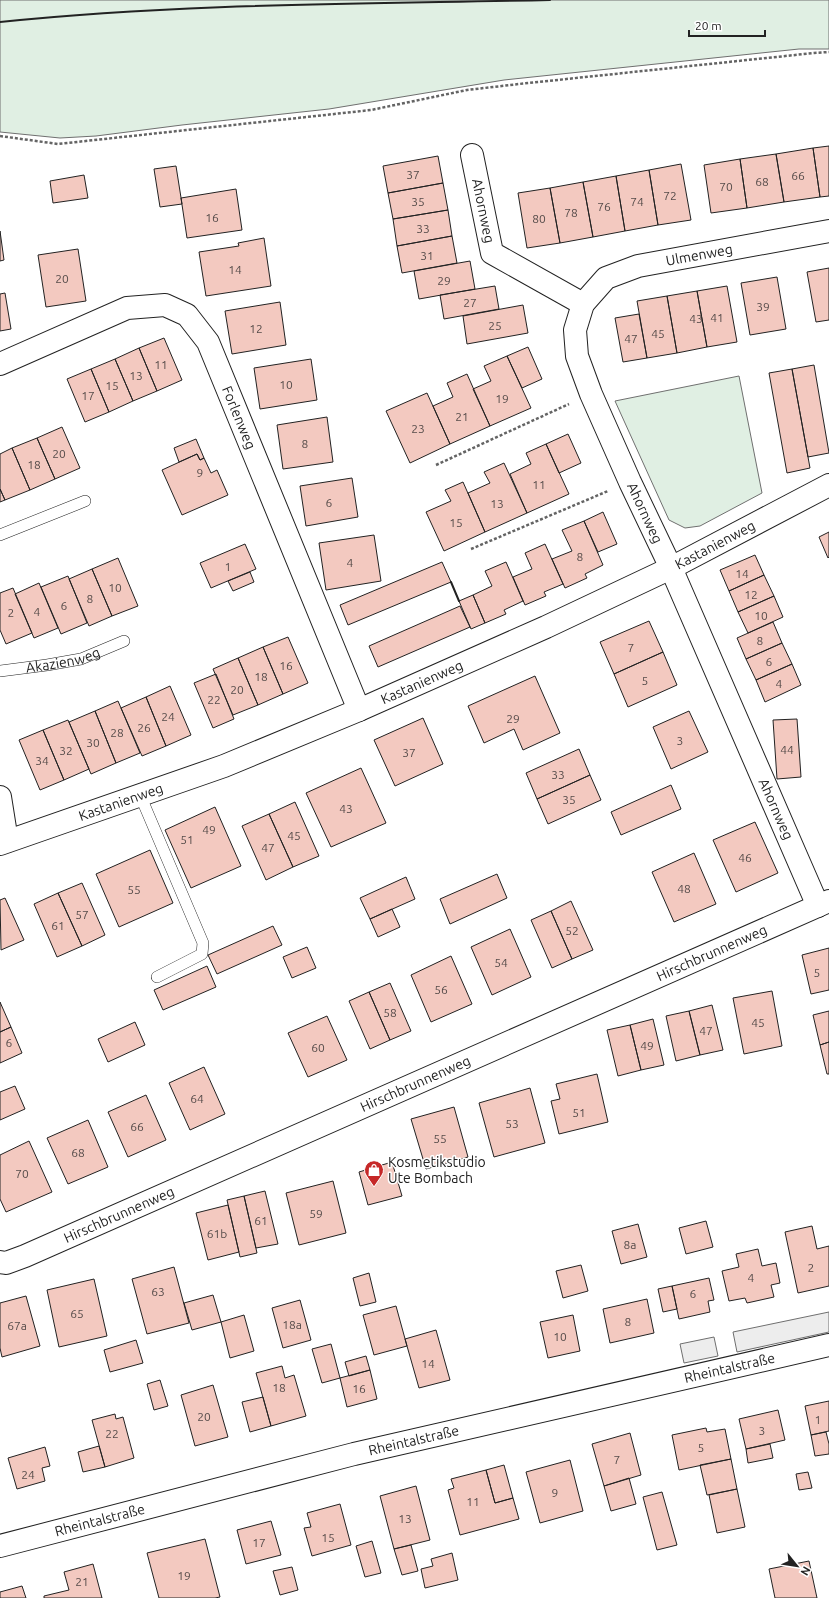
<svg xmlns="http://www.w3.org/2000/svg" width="829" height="1598" viewBox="0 0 829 1598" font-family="Ubuntu,sans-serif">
  <rect width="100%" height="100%" fill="#fff"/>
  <path fill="#e0efe3" stroke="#6f6f6f" d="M 0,0 L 829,0 L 829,49 L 799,49 L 504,80 L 329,109 L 182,125 L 96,136 L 60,138 L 0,132 Z
    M 739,376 L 762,493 L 700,526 L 685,528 L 669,520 L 615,401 Z"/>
  <path fill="#ededed" stroke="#6f6f6f" d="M 829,1312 L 829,1332 L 737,1352 L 733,1332 Z
    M 714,1337 L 718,1356 L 684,1363 L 680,1344 Z"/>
  <path fill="#f3c9c0" stroke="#222" d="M 829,146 L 829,196 L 820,197 L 813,148 Z
    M 813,148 L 820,197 L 784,202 L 776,154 Z
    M 776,154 L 784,202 L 747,208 L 740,159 Z
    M 438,156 L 443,183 L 388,193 L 383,166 Z
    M 740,159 L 747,208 L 711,213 L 704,165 Z
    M 681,164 L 691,220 L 658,225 L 649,170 Z
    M 176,166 L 182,204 L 160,207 L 154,169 Z
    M 649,170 L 658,225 L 625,231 L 616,176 Z
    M 84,175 L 88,198 L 53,203 L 50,181 Z
    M 616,176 L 625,231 L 593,237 L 583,182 Z
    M 583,182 L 593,237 L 560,243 L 550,188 Z
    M 443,183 L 448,210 L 393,219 L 388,193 Z
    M 550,188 L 560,243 L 527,248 L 518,193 Z
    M 236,189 L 242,230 L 187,238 L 181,198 Z
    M 448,210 L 452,236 L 397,246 L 393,219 Z
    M 0,231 L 4,260 L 0,261 Z
    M 452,236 L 457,263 L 402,273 L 397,246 Z
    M 264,238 L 271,286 L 206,296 L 199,252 L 239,246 L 238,243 Z
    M 78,249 L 86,301 L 46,307 L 38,255 Z
    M 470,261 L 475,289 L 419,299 L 414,271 Z
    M 829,268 L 829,320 L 816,322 L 807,272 Z
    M 777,277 L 786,329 L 750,335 L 741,283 Z
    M 495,286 L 499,309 L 444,319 L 440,295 Z
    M 727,286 L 737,342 L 707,347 L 697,291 Z
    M 697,291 L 707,347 L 677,353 L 667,296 Z
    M 5,293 L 11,329 L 0,331 L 0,294 Z
    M 667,296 L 677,353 L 647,358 L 637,301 Z
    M 280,302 L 286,345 L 232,354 L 225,311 Z
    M 523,305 L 528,333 L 467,344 L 463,316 Z
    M 639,314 L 647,358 L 623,362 L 615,318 Z
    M 164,338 L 182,380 L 157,391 L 139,348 Z
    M 528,347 L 542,379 L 522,388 L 507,356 Z
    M 139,348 L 157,391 L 133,401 L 115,359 Z
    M 507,356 L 531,408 L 490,426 L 473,389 L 491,381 L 484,366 Z
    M 115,359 L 133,401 L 109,412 L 91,369 Z
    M 311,359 L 317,400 L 260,409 L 254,368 Z
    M 814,365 L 829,453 L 808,457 L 792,369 Z
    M 91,369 L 109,412 L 85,422 L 67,379 Z
    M 792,369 L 810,468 L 787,473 L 769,373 Z
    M 467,374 L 490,426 L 450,444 L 433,406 L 453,397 L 447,383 Z
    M 427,393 L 450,444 L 410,463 L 386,411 Z
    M 327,417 L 333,462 L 283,469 L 277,425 Z
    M 62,427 L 80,468 L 55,479 L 37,438 Z
    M 568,434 L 581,463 L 559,473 L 546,444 Z
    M 37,438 L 55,479 L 30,490 L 12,448 Z
    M 196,439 L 204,458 L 200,460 L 197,454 L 179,462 L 174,448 Z
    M 546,444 L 569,494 L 527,513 L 510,474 L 531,464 L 526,453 Z
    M 12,448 L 30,490 L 5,500 L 0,489 L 0,454 Z
    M 197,454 L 200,460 L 204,458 L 211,473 L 217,470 L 228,495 L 182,515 L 162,470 Z
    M 504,463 L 527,513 L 485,532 L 468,493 L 490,483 L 484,472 Z
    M 352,478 L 358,517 L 306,526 L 300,486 Z
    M 463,482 L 485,532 L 444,551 L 426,512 L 451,501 L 445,490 Z
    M 0,489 L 5,500 L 0,502 Z
    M 603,512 L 617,544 L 598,552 L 584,521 Z
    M 584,521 L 603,565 L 585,574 L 587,578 L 565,588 L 552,559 L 572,551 L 562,530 Z
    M 829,532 L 829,557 L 828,558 L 819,537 Z
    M 374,535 L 381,581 L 326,590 L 319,543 Z
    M 245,544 L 256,569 L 211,588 L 200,563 Z
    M 545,544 L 563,584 L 544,592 L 546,596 L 525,605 L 513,577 L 532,569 L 525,553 Z
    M 755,555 L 764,575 L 729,591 L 720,570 Z
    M 118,558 L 138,606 L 112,616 L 92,569 Z
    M 442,562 L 451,582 L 348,625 L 340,605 Z
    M 506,562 L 523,601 L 504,610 L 506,614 L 485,623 L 473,595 L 492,586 L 485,571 Z
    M 92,569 L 112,616 L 89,626 L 69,579 Z
    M 250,572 L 254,582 L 233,591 L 228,581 Z
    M 764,575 L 774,596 L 738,612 L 729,591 Z
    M 68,576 L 87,623 L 61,634 L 41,587 Z
    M 39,583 L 58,628 L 34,638 L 15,594 Z
    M 13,588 L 32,633 L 6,644 L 0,630 L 0,593 Z
    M 473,595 L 485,623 L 471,629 L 459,601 Z
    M 774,596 L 783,617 L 748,633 L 738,612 Z
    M 460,606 L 470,627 L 378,667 L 369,646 Z
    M 649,621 L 663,652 L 614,674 L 600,642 Z
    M 773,622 L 782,643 L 746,659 L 737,638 Z
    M 288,637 L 308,683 L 283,694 L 263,647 Z
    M 782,643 L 792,664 L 756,680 L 746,659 Z
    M 263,647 L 283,694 L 258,705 L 238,658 Z
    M 663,652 L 677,685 L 628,707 L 614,674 Z
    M 238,658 L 258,705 L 233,715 L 213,669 Z
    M 792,664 L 801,685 L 765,702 L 756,680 Z
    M 216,674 L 234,719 L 213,728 L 194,683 Z
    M 535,676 L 560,733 L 523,750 L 514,729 L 484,743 L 468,706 Z
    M 170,686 L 191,735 L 166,746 L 146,697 Z
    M 146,697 L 166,746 L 142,756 L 121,708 Z
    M 118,701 L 140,753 L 116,763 L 95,711 Z
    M 95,711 L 116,763 L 91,774 L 69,722 Z
    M 689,711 L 708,752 L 671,769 L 653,727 Z
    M 423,718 L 443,764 L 395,786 L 374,740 Z
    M 797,719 L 801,777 L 777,779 L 773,720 Z
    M 68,720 L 89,769 L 64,780 L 43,730 Z
    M 43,730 L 64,780 L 40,790 L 19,740 Z
    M 579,749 L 590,775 L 537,799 L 526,773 Z
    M 361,768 L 386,823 L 331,847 L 306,793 Z
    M 590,775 L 601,800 L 548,824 L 537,799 Z
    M 671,785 L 681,809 L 621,835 L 611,812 Z
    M 295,802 L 319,856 L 293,867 L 269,814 Z
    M 215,807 L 241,866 L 191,888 L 165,830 Z
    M 269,814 L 293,867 L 266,880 L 242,826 Z
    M 755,822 L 778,873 L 736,892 L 713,840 Z
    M 150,850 L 173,903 L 119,927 L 96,874 Z
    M 694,853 L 716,904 L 674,922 L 652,872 Z
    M 497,874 L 507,898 L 450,924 L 440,899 Z
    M 406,877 L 415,899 L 370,919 L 360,898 Z
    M 82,883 L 105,935 L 82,946 L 58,893 Z
    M 58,893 L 82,946 L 57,957 L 34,904 Z
    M 5,898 L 24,940 L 1,950 L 0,900 Z
    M 571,901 L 593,950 L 572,959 L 551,911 Z
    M 392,909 L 400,927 L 378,937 L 370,919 Z
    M 551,911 L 572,959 L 552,968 L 531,920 Z
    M 273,926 L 282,945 L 217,974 L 208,955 Z
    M 510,929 L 531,977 L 492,995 L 471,947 Z
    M 307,947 L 316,968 L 292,978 L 283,957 Z
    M 829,948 L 829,990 L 811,994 L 802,955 Z
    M 451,956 L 472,1004 L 431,1022 L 411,975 Z
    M 207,966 L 216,987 L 163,1010 L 154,990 Z
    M 390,983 L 411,1031 L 390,1040 L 369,992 Z
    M 772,991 L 782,1046 L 744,1054 L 733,998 Z
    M 369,992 L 390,1040 L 370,1049 L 349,1001 Z
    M 0,1002 L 11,1027 L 0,1032 Z
    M 712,1005 L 723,1050 L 700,1055 L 689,1011 Z
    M 689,1011 L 700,1055 L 676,1061 L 666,1016 Z
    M 829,1011 L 829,1042 L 820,1045 L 813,1015 Z
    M 327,1016 L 347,1060 L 308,1077 L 288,1033 Z
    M 653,1019 L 664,1065 L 641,1070 L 630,1025 Z
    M 135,1022 L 145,1045 L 108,1062 L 98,1039 Z
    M 630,1025 L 641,1070 L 618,1076 L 607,1030 Z
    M 11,1027 L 22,1053 L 0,1063 L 0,1032 Z
    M 829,1042 L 829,1074 L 827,1074 L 820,1045 Z
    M 204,1067 L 225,1114 L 190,1130 L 169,1083 Z
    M 597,1074 L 608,1122 L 559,1134 L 551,1101 L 560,1099 L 556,1084 Z
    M 15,1086 L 25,1109 L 0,1120 L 0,1092 Z
    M 530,1088 L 545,1143 L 494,1157 L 479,1103 Z
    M 146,1095 L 166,1140 L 128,1157 L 108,1112 Z
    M 454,1107 L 468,1157 L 426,1169 L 411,1119 Z
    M 88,1120 L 108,1167 L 68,1184 L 47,1138 Z
    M 29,1141 L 52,1192 L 6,1212 L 0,1199 L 0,1155 Z
    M 392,1162 L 402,1196 L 368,1205 L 359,1172 Z
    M 333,1181 L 346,1233 L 299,1245 L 286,1193 Z
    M 265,1191 L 278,1244 L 256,1248 L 244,1196 Z
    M 244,1196 L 257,1253 L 240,1257 L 227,1200 Z
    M 228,1205 L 239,1252 L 208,1260 L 196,1213 Z
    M 706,1221 L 713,1247 L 686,1254 L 679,1228 Z
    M 638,1224 L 647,1257 L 621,1264 L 612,1231 Z
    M 812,1226 L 817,1249 L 829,1246 L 829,1286 L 798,1293 L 785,1232 Z
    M 758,1249 L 762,1266 L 776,1263 L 780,1283 L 771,1285 L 774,1297 L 747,1303 L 745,1298 L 729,1301 L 722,1271 L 739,1267 L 736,1254 Z
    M 581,1265 L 588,1291 L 563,1298 L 556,1271 Z
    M 174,1267 L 189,1323 L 147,1334 L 132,1279 Z
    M 369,1273 L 376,1302 L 360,1306 L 353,1278 Z
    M 709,1278 L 714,1300 L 708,1301 L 710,1312 L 679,1319 L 672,1286 Z
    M 94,1279 L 107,1336 L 59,1347 L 47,1290 Z
    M 672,1286 L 677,1309 L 663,1312 L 658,1289 Z
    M 213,1295 L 221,1322 L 192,1330 L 184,1303 Z
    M 26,1296 L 40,1346 L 2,1357 L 0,1348 L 0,1303 Z
    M 647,1299 L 654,1333 L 610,1343 L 603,1309 Z
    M 300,1300 L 311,1340 L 283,1348 L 272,1308 Z
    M 396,1306 L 407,1346 L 374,1355 L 363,1315 Z
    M 244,1315 L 254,1351 L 230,1358 L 221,1322 Z
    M 573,1315 L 580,1351 L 548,1358 L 540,1322 Z
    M 436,1330 L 450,1380 L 419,1388 L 405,1339 Z
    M 136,1340 L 143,1363 L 110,1372 L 104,1350 Z
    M 331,1344 L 340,1378 L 322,1383 L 312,1349 Z
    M 366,1356 L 370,1370 L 349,1376 L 345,1362 Z
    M 282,1366 L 285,1378 L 294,1375 L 306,1416 L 271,1426 L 256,1373 Z
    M 370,1370 L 377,1399 L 347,1407 L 340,1378 Z
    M 160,1380 L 168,1406 L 154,1410 L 147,1384 Z
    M 213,1385 L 228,1437 L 195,1446 L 181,1395 Z
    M 263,1397 L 271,1426 L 250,1432 L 242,1402 Z
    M 829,1401 L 829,1431 L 811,1435 L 805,1406 Z
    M 778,1410 L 785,1440 L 746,1449 L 739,1419 Z
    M 115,1414 L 116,1419 L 123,1417 L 134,1458 L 105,1467 L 92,1420 Z
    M 706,1428 L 707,1432 L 725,1429 L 731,1459 L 679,1470 L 672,1435 Z
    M 826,1432 L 829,1444 L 829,1454 L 815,1456 L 811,1435 Z
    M 630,1433 L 641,1475 L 604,1486 L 592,1444 Z
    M 770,1444 L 773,1458 L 748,1463 L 746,1449 Z
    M 99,1446 L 105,1467 L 83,1472 L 78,1452 Z
    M 45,1447 L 50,1466 L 42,1468 L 45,1481 L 17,1489 L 8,1458 Z
    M 731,1459 L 737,1489 L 707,1495 L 700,1465 Z
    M 570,1460 L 583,1511 L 540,1523 L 526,1472 Z
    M 504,1465 L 513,1498 L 495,1503 L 486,1470 Z
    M 486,1470 L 495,1503 L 513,1498 L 519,1519 L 460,1535 L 448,1490 L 454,1488 L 451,1479 Z
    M 808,1472 L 812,1488 L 799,1490 L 796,1474 Z
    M 629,1478 L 636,1504 L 611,1511 L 604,1486 Z
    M 416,1486 L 430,1540 L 394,1549 L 380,1496 Z
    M 737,1489 L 745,1527 L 717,1533 L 709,1495 Z
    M 662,1492 L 677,1545 L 657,1550 L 643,1497 Z
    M 340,1504 L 351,1545 L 312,1556 L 304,1528 L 311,1527 L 307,1513 Z
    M 271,1521 L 281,1555 L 246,1564 L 237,1530 Z
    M 205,1539 L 220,1597 L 215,1598 L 159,1598 L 147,1553 Z
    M 372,1541 L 381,1573 L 365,1577 L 356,1546 Z
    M 411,1545 L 418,1571 L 402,1575 L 394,1549 Z
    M 452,1553 L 458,1580 L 425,1588 L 421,1569 L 433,1566 L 431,1559 Z
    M 809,1561 L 817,1598 L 775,1598 L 769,1569 Z
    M 93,1564 L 102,1598 L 44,1598 L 44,1596 L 69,1590 L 64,1572 Z
    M 292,1567 L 298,1590 L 280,1595 L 273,1571 Z
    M 22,1586 L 26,1598 L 0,1598 L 0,1592 Z"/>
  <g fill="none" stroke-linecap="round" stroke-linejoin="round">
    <defs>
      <g id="service">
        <path d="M 0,535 L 85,501"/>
        <path id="s1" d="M 0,671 L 47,665 L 81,659 L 124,641"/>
        <path d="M 140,795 L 203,943 L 202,954 L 157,977"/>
      </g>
      <g id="minor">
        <path id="s2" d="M 472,155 L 492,253 L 583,304"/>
        <path id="s3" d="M 0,364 L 127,308 L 165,305 L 187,315 L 208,342 L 359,710"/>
        <path d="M 0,797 L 7,841"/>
        <path id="s4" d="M 0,844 L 224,766 L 359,710 L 546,627 L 671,568 L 829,485"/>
        <path id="s5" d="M 818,906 L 671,568 L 630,482 L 591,394 L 577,356 L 575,330 L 583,304 L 606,278 L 638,266 L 829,231"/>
        <path id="s6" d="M 0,1262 L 6,1263 L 25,1256 L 829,901"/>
        <path id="s7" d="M 0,1546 L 354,1454 L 829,1345"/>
      </g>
    </defs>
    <use href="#service" stroke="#222" stroke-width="12"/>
    <use href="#minor" stroke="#222" stroke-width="24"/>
    <path stroke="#646464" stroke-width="2.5" stroke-dasharray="3 2" stroke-linecap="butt" d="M 0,136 L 58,144 L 371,110 L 467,90 L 519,84 L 814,53 L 829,52
      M 436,465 L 569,404
      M 471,549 L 608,491"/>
    <use href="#service" stroke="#fff" stroke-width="11"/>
    <use href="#minor" stroke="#fff" stroke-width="22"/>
    <path stroke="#222" stroke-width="2" d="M 0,22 C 182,3 367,4 550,0
      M 451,582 L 459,601"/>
  </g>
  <defs>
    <symbol id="shop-pin" viewBox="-11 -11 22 30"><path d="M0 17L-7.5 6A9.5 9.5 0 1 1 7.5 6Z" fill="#c62828" stroke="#fff"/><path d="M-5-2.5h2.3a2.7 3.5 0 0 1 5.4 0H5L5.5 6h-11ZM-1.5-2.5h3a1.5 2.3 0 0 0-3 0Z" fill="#fff"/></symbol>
  </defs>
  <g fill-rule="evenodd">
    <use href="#shop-pin" x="363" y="1159" width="22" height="30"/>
  </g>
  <g text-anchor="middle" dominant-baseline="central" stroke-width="3" stroke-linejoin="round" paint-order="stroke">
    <g font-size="12" fill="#564c4a">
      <text x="413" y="174">37</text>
      <text x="798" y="175">66</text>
      <text x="762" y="181">68</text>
      <text x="726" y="186">70</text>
      <text x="670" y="195">72</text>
      <text x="418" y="201">35</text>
      <text x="637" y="201">74</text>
      <text x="604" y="206">76</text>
      <text x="571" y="212">78</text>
      <text x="212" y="217">16</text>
      <text x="539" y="218">80</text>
      <text x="423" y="228">33</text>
      <text x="427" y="255">31</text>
      <text x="235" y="269">14</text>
      <text x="62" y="278">20</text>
      <text x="444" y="280">29</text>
      <text x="470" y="302">27</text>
      <text x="763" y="306">39</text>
      <text x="717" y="317">41</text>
      <text x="696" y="318">43</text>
      <text x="495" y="325">25</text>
      <text x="256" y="328">12</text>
      <text x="658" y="333">45</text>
      <text x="631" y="338">47</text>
      <text x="161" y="364">11</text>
      <text x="136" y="375">13</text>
      <text x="286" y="384">10</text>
      <text x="112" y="385">15</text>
      <text x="88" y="395">17</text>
      <text x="502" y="398">19</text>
      <text x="462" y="416">21</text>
      <text x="418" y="428">23</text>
      <text x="305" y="443">8</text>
      <text x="59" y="453">20</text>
      <text x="34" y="464">18</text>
      <text x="200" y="472">9</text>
      <text x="539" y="484">11</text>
      <text x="329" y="502">6</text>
      <text x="497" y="503">13</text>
      <text x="456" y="522">15</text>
      <text x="580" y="556">8</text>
      <text x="350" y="562">4</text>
      <text x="228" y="566">1</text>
      <text x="742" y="573">14</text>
      <text x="115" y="587">10</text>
      <text x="751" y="594">12</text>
      <text x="90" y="598">8</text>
      <text x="64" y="605">6</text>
      <text x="37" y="611">4</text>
      <text x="11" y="612">2</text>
      <text x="761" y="615">10</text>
      <text x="760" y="640">8</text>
      <text x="631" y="647">7</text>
      <text x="769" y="661">6</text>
      <text x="286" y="665">16</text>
      <text x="261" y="676">18</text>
      <text x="645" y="680">5</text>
      <text x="779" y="683">4</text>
      <text x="237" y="689">20</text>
      <text x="214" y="699">22</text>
      <text x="168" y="716">24</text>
      <text x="513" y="718">29</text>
      <text x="144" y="727">26</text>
      <text x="117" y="732">28</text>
      <text x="680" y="740">3</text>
      <text x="93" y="742">30</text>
      <text x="787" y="749">44</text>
      <text x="66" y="750">32</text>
      <text x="409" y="752">37</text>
      <text x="42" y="760">34</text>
      <text x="558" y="774">33</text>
      <text x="569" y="799">35</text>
      <text x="346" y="808">43</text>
      <text x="209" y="829">49</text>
      <text x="294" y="835">45</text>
      <text x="187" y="839">51</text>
      <text x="268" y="847">47</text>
      <text x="745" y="857">46</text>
      <text x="684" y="888">48</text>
      <text x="134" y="889">55</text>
      <text x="82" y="914">57</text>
      <text x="58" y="925">61</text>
      <text x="572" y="930">52</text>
      <text x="501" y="962">54</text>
      <text x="817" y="972">5</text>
      <text x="441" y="989">56</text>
      <text x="390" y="1012">58</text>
      <text x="758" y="1022">45</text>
      <text x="706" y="1030">47</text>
      <text x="9" y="1042">6</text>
      <text x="647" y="1045">49</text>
      <text x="318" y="1047">60</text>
      <text x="197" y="1098">64</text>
      <text x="579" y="1112">51</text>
      <text x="512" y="1123">53</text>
      <text x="137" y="1126">66</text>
      <text x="440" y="1138">55</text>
      <text x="78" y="1152">68</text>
      <text x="22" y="1173">70</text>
      <text x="316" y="1213">59</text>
      <text x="261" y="1220">61</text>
      <text x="217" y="1233">61b</text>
      <text x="630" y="1244">8a</text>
      <text x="811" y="1267">2</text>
      <text x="751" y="1277">4</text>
      <text x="158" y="1291">63</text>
      <text x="693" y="1293">6</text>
      <text x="77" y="1313">65</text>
      <text x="628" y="1321">8</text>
      <text x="292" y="1324">18a</text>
      <text x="17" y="1325">67a</text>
      <text x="560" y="1336">10</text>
      <text x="428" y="1363">14</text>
      <text x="279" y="1387">18</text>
      <text x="359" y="1388">16</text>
      <text x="204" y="1416">20</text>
      <text x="818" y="1419">1</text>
      <text x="762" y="1430">3</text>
      <text x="112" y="1433">22</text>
      <text x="701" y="1447">5</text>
      <text x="617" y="1459">7</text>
      <text x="28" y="1474">24</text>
      <text x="555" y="1492">9</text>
      <text x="473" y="1501">11</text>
      <text x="405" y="1518">13</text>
      <text x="328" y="1537">15</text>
      <text x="259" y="1542">17</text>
      <text x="184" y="1575">19</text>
      <text x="82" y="1581">21</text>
    </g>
    <g font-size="14" fill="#222" stroke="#fff">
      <text stroke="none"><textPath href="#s2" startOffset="57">Ahornweg</textPath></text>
      <text stroke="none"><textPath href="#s5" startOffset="785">Ulmenweg</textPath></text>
      <text stroke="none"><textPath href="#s3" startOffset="317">Forlenweg</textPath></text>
      <text transform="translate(645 513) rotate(65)">Ahornweg</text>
      <text stroke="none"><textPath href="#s4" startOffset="776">Kastanienweg</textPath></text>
      <text stroke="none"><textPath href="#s1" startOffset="64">Akazienweg</textPath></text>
      <text stroke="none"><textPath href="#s4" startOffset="452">Kastanienweg</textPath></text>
      <text stroke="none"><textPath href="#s4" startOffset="128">Kastanienweg</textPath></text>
      <text transform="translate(776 809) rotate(66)">Ahornweg</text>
      <text stroke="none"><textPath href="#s6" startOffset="777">Hirschbrunnenweg</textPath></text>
      <text stroke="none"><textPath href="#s6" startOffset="453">Hirschbrunnenweg</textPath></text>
      <text stroke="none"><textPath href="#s6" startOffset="129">Hirschbrunnenweg</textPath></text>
      <text stroke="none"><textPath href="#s7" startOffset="751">Rheintalstraße</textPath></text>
      <text stroke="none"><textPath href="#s7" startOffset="427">Rheintalstraße</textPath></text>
      <text stroke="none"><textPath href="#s7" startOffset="103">Rheintalstraße</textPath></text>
    </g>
    <g font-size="14" fill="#222" stroke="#fff" text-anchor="start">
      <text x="388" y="1162">Kosmetikstudio<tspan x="388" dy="16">Ute Bombach</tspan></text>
    </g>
  </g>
  <g transform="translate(797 1566) rotate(120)" stroke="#ffffff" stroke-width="3" paint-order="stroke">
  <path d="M0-3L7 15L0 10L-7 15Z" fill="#222222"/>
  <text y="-6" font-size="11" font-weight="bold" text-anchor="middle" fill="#222222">N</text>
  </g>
  <path d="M689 30v6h76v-6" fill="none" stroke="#222222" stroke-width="2"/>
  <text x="695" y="30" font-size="12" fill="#222222" stroke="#ffffff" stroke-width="3" paint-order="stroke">20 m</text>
</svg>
